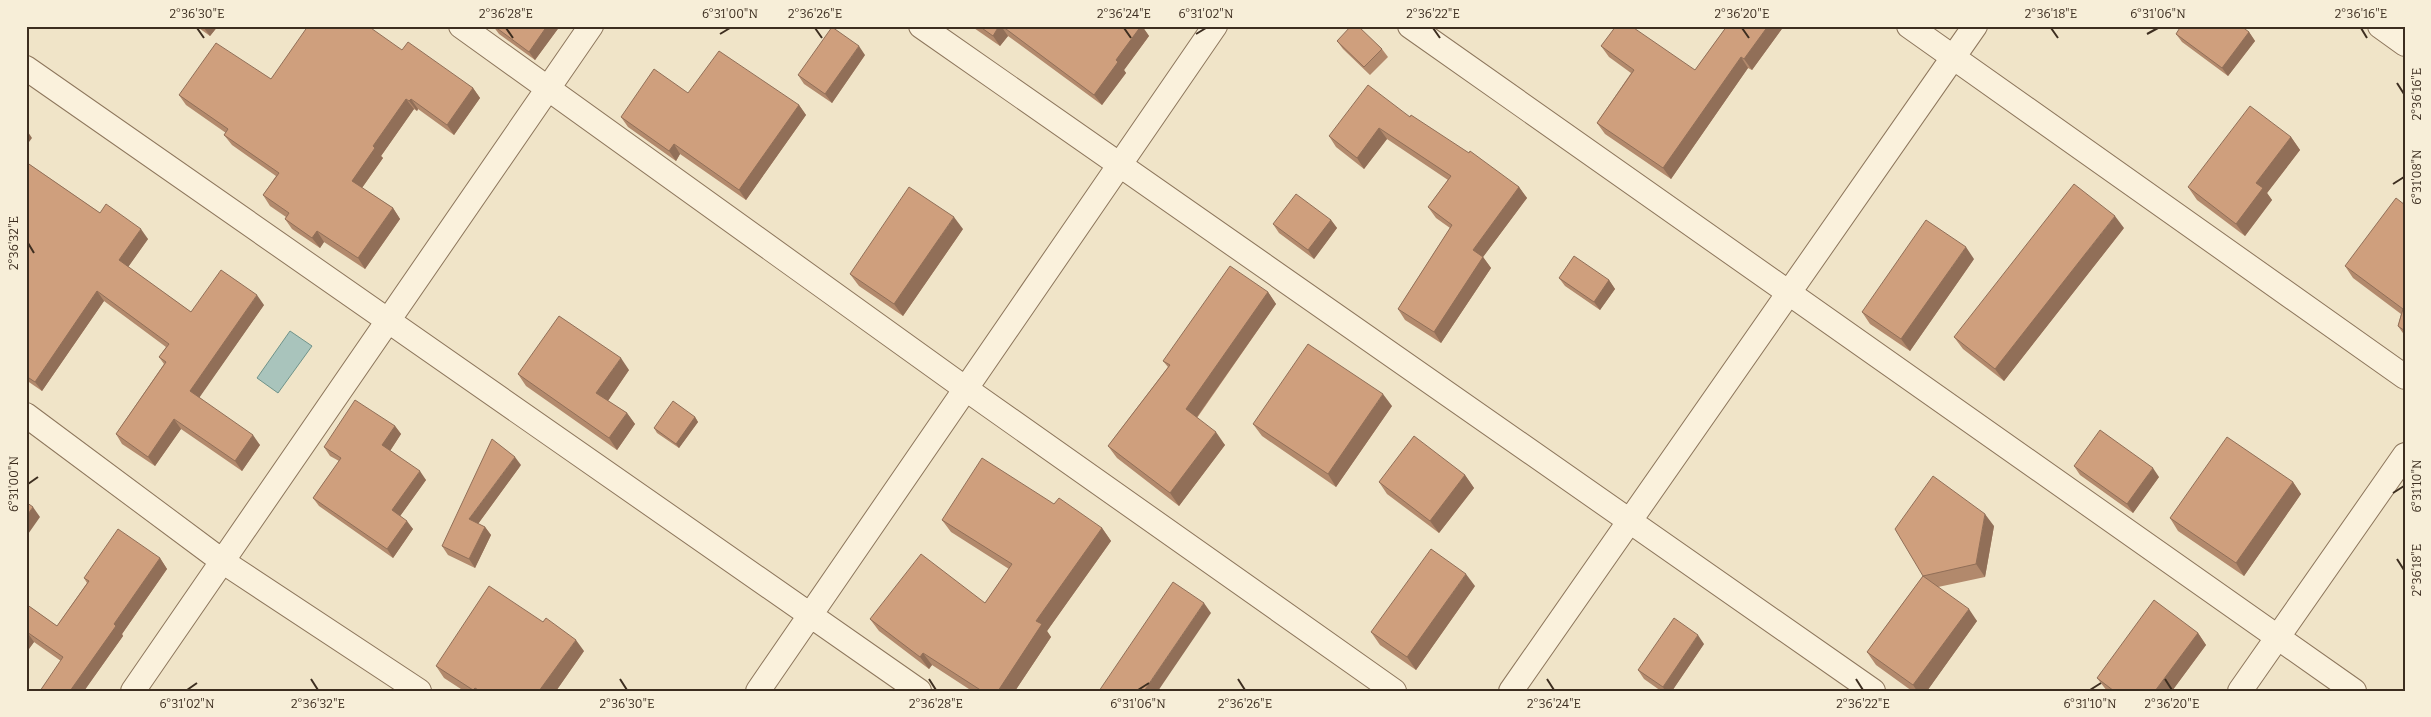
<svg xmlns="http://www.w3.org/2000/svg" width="2431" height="717" viewBox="0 0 2431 717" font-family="Bitter,serif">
  <rect width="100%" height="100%" fill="#f0e4c8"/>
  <path fill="#a9c4bc" stroke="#6f938a" d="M 290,331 L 312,346 L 278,393 L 257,378 Z"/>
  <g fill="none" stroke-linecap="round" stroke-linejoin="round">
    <defs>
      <path id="minor" d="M 461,26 L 966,389 L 1394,691
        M 921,26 L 1873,691
        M 1410,26 L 2354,691
        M 1909,26 L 2405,377
        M 2380,26 L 2405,44
        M 26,68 L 919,691
        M 26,415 L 222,561 L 419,691
        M 133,691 L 591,26
        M 758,691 L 1215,26
        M 1511,691 L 1975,26
        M 2240,691 L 2405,455"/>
    </defs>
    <use href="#minor" stroke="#8d765c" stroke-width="26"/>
    <use href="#minor" stroke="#faf1dc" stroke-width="24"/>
  </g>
  <path fill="#b2896c" d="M 196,26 L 218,26 L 210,36 Z
    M 493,26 L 560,26 L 535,60 L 499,34 Z
    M 971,26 L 1142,26 L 1149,36 L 1124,70 L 1126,73 L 1102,105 L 1008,36 L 1000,46 Z
    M 1727,26 L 1784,26 L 1752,70 L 1748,68 L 1671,179 L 1605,134 L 1597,123 L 1631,73 L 1609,57 L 1601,46 L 1695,70 Z
    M 2249,32 L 2255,41 L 2228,76 L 2182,42 L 2176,34 Z
    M 1337,41 L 1382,49 L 1388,57 L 1370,75 L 1343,49 Z
    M 402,50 L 473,88 L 480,98 L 454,135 L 418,109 L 417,111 L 414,109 L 381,156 L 383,158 L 362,188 L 393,208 L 400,219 L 365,269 L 324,242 L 320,248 L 292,229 L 285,219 L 286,217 L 270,206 L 263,195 L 276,176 L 232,145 L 224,135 L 226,133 L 186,105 L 179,95 L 271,79 Z
    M 865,55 L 832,103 L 804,84 L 798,75 Z
    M 688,93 L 799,105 L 806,115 L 746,200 L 680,154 L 676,161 L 628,127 L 621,117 Z
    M 1410,117 L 1519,187 L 1527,198 L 1483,257 L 1491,268 L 1441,343 L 1405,320 L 1398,309 L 1450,228 L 1436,218 L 1428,207 L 1448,180 L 1387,139 L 1364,169 L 1336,147 L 1329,136 Z
    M 2291,137 L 2300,150 L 2267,193 L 2272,200 L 2245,236 L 2197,200 L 2188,187 Z
    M 26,162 L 100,213 L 148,239 L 128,267 L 191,312 L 264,305 L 199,397 L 260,445 L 242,471 L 181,429 L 155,466 L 122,444 L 116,434 L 164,364 L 159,357 L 166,347 L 104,301 L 42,391 L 26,380 Z
    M 2405,205 L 2405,336 L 2398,326 L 2401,314 L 2353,278 L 2345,266 Z
    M 1331,220 L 1337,228 L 1314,259 L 1279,233 L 1273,224 Z
    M 2124,228 L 2004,381 L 1963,349 L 1954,337 Z
    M 963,229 L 903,316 L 859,286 L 850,274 Z
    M 1974,259 L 1910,351 L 1870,324 L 1862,312 Z
    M 1559,278 L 1609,280 L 1615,289 L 1600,310 L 1565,286 Z
    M 1268,292 L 1276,304 L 1197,418 L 1225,445 L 1179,506 L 1117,458 L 1108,446 L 1168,367 L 1163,361 Z
    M 629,370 L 608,401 L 627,413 L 635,424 L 617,450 L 526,386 L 518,374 Z
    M 1392,406 L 1336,487 L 1262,436 L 1253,424 Z
    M 695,417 L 698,422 L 679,448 L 657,433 L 654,428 Z
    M 395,426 L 401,434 L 390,451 L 426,480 L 400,516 L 413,529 L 393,558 L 319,506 L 313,498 L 339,461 L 330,456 L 324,447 Z
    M 521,465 L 478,524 L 485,527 L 491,535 L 475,568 L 448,555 L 442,546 Z
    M 2074,466 L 2159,477 L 2133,513 L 2080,475 Z
    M 1465,475 L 1474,488 L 1439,533 L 1387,494 L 1379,482 Z
    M 2293,482 L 2301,494 L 2244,576 L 2178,531 L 2170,518 Z
    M 1054,504 L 1102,528 L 1111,541 L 1047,631 L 1051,637 L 1015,691 L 972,691 L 932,665 L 929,669 L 879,631 L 870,619 L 985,603 L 1009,569 L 951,532 L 942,520 Z
    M 1994,526 L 1985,577 L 1938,587 L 1977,621 L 1927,691 L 1912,691 L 1876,665 L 1867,652 L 1923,576 Z
    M 160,558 L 167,569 L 122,634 L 123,636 L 84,691 L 40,691 L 61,661 L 34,642 L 26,653 L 26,604 L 57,626 L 87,583 L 84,578 Z
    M 1475,586 L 1416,670 L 1380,645 L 1371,632 Z
    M 2198,633 L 2206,645 L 2172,691 L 2107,691 L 2097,678 Z
    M 1704,644 L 1672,691 L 1661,691 L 1644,679 L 1638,670 Z
    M 584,651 L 556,691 L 464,691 L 444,678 L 436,666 Z"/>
  <path fill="#916f58" d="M 205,26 L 218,26 L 210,36 L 204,28 Z
    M 547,26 L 560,26 L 535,60 L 529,52 Z
    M 999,26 L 1001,26 L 1008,36 L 1000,46 L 993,36 Z
    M 1137,26 L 1142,26 L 1149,36 L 1124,70 L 1126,73 L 1102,105 L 1094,95 Z
    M 1768,26 L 1784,26 L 1752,70 L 1744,59 Z
    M 2249,32 L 2255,41 L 2228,76 L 2222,68 Z
    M 859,46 L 865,55 L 832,103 L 825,94 Z
    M 1741,57 L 1748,68 L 1671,179 L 1663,168 Z
    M 473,88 L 480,98 L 454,135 L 447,125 Z
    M 406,99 L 414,109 L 381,156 L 383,158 L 359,192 L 352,181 L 373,146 Z
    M 411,99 L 418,109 L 417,111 L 409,101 Z
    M 799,105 L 806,115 L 746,200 L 739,190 Z
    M 1379,128 L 1387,139 L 1364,169 L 1357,158 Z
    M 26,129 L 32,138 L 26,146 Z
    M 2291,137 L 2300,150 L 2267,193 L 2272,200 L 2245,236 L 2236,224 L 2256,183 Z
    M 674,144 L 680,154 L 676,161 L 669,151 Z
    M 1519,187 L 1527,198 L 1483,257 L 1491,268 L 1441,343 L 1434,332 L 1473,250 Z
    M 393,208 L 400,219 L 365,269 L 358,258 Z
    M 2115,216 L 2124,228 L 2004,381 L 1995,369 Z
    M 954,217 L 963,229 L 903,316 L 894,304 Z
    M 1331,220 L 1337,228 L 1314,259 L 1308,250 Z
    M 141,229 L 148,239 L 126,270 L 119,260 Z
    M 317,231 L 324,242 L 320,248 L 312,238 Z
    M 1966,247 L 1974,259 L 1910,351 L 1901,339 Z
    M 1609,280 L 1615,289 L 1600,310 L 1594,302 Z
    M 97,291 L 104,301 L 42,391 L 35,382 Z
    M 1268,292 L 1276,304 L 1194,421 L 1186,409 Z
    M 257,295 L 264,305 L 197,401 L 190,391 Z
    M 621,358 L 629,370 L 605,405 L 596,393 Z
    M 1383,394 L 1392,406 L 1336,487 L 1328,474 Z
    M 627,413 L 635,424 L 617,450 L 609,438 Z
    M 695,417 L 698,422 L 679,448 L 676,444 Z
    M 174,419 L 181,429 L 155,466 L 148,457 Z
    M 395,426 L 401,434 L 388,454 L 382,445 Z
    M 1216,432 L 1225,445 L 1179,506 L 1170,493 Z
    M 253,435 L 260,445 L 242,471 L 235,461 Z
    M 515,457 L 521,465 L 475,528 L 469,519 Z
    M 2153,468 L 2159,477 L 2133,513 L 2127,504 Z
    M 420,471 L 426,480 L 398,519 L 392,510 Z
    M 1465,475 L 1474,488 L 1439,533 L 1430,521 Z
    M 2293,482 L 2301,494 L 2244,576 L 2236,563 Z
    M 33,507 L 40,517 L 26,537 L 26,517 Z
    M 1985,514 L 1994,526 L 1985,577 L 1976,564 Z
    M 407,521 L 413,529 L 393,558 L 387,549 Z
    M 485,527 L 491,535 L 475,568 L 469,559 Z
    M 1102,528 L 1111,541 L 1047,631 L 1051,637 L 1015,691 L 998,691 L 1036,621 Z
    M 160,558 L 167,569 L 122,634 L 123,636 L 84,691 L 70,691 L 114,624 Z
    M 1466,574 L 1475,586 L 1416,670 L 1407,657 Z
    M 1204,603 L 1211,613 L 1158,691 L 1144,691 Z
    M 1969,609 L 1977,621 L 1927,691 L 1917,691 L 1913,685 Z
    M 26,632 L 27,632 L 34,642 L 26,653 Z
    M 2198,633 L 2206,645 L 2172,691 L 2155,691 Z
    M 1698,635 L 1704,644 L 1672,691 L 1665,691 L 1663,687 Z
    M 576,640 L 584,651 L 556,691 L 539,691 Z
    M 923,653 L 932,665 L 929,669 L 920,657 Z"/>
  <path fill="#cf9f7d" stroke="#916f58" d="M 308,26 L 368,26 L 402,50 L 408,42 L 473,88 L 447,125 L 411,99 L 409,101 L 406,99 L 373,146 L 375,148 L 352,181 L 393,208 L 358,258 L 317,231 L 312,238 L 285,219 L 289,213 L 263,195 L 279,173 L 224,135 L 228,129 L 179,95 L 216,43 L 271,79 Z
    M 494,26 L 547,26 L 529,52 Z
    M 979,26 L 999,26 L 993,36 Z
    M 1002,26 L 1141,26 L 1116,60 L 1118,62 L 1094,95 Z
    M 1351,26 L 1358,26 L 1382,49 L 1364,67 L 1337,41 Z
    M 1616,26 L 1631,26 L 1695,70 L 1727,26 L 1768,26 L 1744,59 L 1741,57 L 1663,168 L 1597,123 L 1634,70 L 1601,46 Z
    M 2181,26 L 2241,26 L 2249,32 L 2222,68 L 2176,34 Z
    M 832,27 L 859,46 L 825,94 L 798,75 Z
    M 719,51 L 799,105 L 739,190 L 674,144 L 669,151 L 621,117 L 654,69 L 688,93 Z
    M 1368,85 L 1410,117 L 1411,115 L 1469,153 L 1470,151 L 1519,187 L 1473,250 L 1483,257 L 1434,332 L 1398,309 L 1452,225 L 1428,207 L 1451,176 L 1379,128 L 1357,158 L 1329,136 Z
    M 2250,106 L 2291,137 L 2256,183 L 2263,188 L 2236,224 L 2188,187 Z
    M 26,162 L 100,213 L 106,204 L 141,229 L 119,260 L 191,312 L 221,270 L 257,295 L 190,391 L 253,435 L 235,461 L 174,419 L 148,457 L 116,434 L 166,362 L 159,357 L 169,344 L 97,291 L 35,382 L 26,376 Z
    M 2074,184 L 2115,216 L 1995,369 L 1954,337 Z
    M 909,187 L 954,217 L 894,304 L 850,274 Z
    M 1296,194 L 1331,220 L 1308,250 L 1273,224 Z
    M 2396,198 L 2405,205 L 2405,331 L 2398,326 L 2403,309 L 2345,266 Z
    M 1926,220 L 1966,247 L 1901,339 L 1862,312 Z
    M 1574,256 L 1609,280 L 1594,302 L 1559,278 Z
    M 1230,266 L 1268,292 L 1186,409 L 1216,432 L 1170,493 L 1108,446 L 1170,365 L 1163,361 Z
    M 559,316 L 621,358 L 596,393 L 627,413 L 609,438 L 518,374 Z
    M 1308,344 L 1383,394 L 1328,474 L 1253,424 Z
    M 355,400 L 395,426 L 382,445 L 420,471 L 392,510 L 407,521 L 387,549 L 313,498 L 341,458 L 324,447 Z
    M 673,401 L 695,417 L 676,444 L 654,428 Z
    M 2100,430 L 2153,468 L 2127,504 L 2074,466 Z
    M 1414,436 L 1465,475 L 1430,521 L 1379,482 Z
    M 2227,437 L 2293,482 L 2236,563 L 2170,518 Z
    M 492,439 L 515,457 L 469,519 L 485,527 L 469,559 L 442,546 Z
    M 982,458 L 1054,504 L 1059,498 L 1102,528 L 1036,621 L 1042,624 L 998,691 L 982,691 L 923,653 L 920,657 L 870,619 L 921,554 L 985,603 L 1012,564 L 942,520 Z
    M 1933,476 L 1985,514 L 1976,564 L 1923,576 L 1895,529 Z
    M 26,502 L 33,507 L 26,517 Z
    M 118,529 L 160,558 L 114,624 L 116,626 L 70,691 L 40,691 L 63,657 L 27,632 L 26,632 L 26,604 L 57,626 L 89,581 L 84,578 Z
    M 1431,549 L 1466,574 L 1407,657 L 1371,632 Z
    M 1923,576 L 1969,609 L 1913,685 L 1867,652 Z
    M 1173,582 L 1204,603 L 1144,691 L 1099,691 Z
    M 489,586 L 543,622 L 546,618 L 576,640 L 539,691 L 480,691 L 475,688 L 473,690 L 436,666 Z
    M 2154,600 L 2198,633 L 2155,691 L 2114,691 L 2097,678 Z
    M 1674,618 L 1698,635 L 1663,687 L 1638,670 Z"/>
  <path fill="none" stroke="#3d2e20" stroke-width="2" d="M 197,28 L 204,38M 506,28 L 513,38M 815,28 L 822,38M 1124,28 L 1131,38M 1433,28 L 1440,38M 1742,28 L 1749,38M 2051,28 L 2058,38M 2361,28 L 2367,38M 720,34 L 730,28M 1196,34 L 1206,28M 2147,34 L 2158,28M 2397,83 L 2404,94M 2393,184 L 2404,177M 28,243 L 34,253M 28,484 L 38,477M 2393,493 L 2404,486M 2397,559 L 2404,570M 311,679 L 318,690M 620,679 L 627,690M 929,679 L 936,690M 1238,679 L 1245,690M 1547,679 L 1554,690M 1856,679 L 1863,690M 2165,679 L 2172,690M 187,690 L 197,683M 1138,690 L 1149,683M 2090,690 L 2101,683"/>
  <rect width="2431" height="717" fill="none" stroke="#f7eed8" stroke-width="55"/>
  <rect x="28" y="28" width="2376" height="662" fill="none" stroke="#3d2e20" stroke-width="2"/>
  <g font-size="12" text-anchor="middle" fill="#3d2e20">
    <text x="197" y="18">2°36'30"E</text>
    <text x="506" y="18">2°36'28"E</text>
    <text x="730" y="18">6°31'00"N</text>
    <text x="815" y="18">2°36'26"E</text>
    <text x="1124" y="18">2°36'24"E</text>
    <text x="1206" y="18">6°31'02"N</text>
    <text x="1433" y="18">2°36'22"E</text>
    <text x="1742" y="18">2°36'20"E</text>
    <text x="2051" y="18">2°36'18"E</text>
    <text x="2158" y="18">6°31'06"N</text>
    <text x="2361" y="18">2°36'16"E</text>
    <text transform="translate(2417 94) rotate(-90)" y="4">2°36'16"E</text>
    <text transform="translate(2417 177) rotate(-90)" y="4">6°31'08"N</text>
    <text transform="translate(14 243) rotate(-90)" y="4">2°36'32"E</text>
    <text transform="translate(14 484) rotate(-90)" y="4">6°31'00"N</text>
    <text transform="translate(2417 486) rotate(-90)" y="4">6°31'10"N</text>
    <text transform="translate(2417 570) rotate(-90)" y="4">2°36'18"E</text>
    <text x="187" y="708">6°31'02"N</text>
    <text x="318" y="708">2°36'32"E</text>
    <text x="627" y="708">2°36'30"E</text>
    <text x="936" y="708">2°36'28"E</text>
    <text x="1138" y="708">6°31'06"N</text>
    <text x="1245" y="708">2°36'26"E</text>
    <text x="1554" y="708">2°36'24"E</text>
    <text x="1863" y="708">2°36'22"E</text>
    <text x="2090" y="708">6°31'10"N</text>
    <text x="2172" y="708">2°36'20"E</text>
  </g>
</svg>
